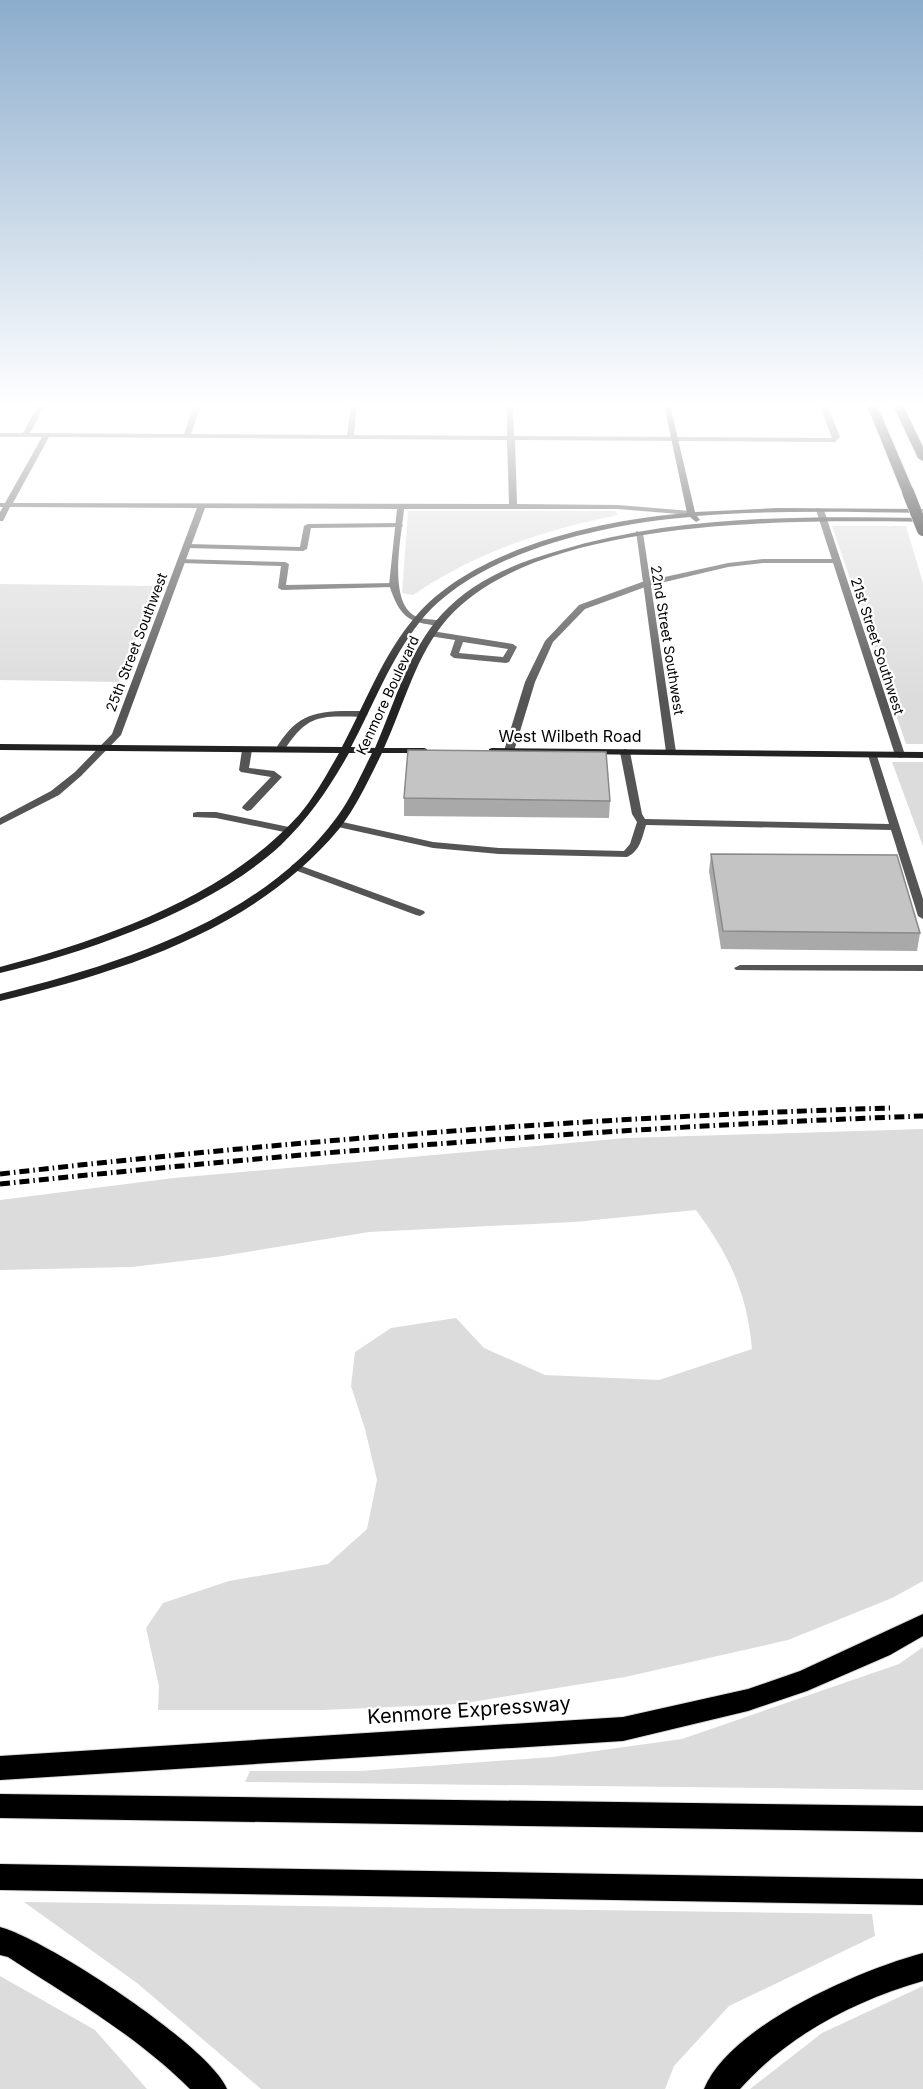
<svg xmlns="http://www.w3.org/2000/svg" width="923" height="2089" viewBox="0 0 923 2089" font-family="Inter,sans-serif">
  <rect width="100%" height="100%" fill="#fff"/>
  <path fill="#dcdcdc" d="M 408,511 L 615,511 L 618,515 C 544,530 476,552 413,595 L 402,593 Z
    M 832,526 L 906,526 L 923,583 L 923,744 L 906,744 Z
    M 0,584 L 158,586 L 119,682 L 0,680 Z
    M 892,762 L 923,762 L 923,846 Z
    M 923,1129 L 923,1581 L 892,1598 L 788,1640 L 625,1677 L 459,1704 L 323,1710 L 158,1710 L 159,1686 L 146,1628 L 163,1603 L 229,1581 L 328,1564 L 367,1529 L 377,1480 L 365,1429 L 351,1386 L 355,1352 L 391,1328 L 456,1318 L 484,1348 L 545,1375 L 659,1380 L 752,1349 C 747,1292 729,1255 696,1210 L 574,1222 L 369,1232 L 216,1257 L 132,1267 L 0,1270 L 0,1200 L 174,1178 L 626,1138 Z
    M 923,1647 L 923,1790 L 245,1782 L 250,1771 L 360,1771 L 552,1757 L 682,1739 L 899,1664 Z
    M 24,1902 L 872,1914 L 875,1936 L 729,2006 L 674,2066 L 665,2089 L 261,2089 L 137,1983 Z
    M 0,1976 L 95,2030 L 147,2089 L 0,2089 Z
    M 923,1986 L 923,2089 L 750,2089 L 822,2033 Z"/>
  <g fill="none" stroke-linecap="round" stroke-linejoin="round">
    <defs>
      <path id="highway" d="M 867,405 L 877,405 L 914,492 L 912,494 L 902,492 Z
        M 893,405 L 903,405 L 923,447 L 923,461 L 918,458 Z
        M 923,1614 L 923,1636 L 890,1655 L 807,1691 L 748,1711 L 623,1741 L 0,1780 L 0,1756 L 623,1717 L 748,1689 L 800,1671 Z
        M 0,1794 L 923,1806 L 923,1832 L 0,1818 Z
        M 0,1864 L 923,1879 L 923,1905 L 0,1890 Z
        M 0,1927 C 46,1939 210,2046 227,2089 L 190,2089 C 137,2036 71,1998 8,1957 L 0,1955 Z
        M 923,1953 L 923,1981 C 854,2001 788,2035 740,2089 L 704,2089 C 730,2025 860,1970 923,1953 Z"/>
    </defs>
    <use href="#highway" stroke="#dbdbdb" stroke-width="2"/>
    <path fill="#555" fill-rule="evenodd" d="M 399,523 L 403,525 L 402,527 L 311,528 L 307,549 L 303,551 L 187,548 L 183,546 L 187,544 L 300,547 L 304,526 L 308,524 Z
      M 178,559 L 285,562 L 289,564 L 286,585 L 393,583 L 397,585 L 393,587 L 282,590 L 278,588 L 281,566 L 181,563 L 178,563 Z
      M 763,559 L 836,559 L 840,561 L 836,563 L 763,563 L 728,567 L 648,586 L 585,609 L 553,642 L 535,682 L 514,751 L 512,753 L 506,753 L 504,751 L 525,682 L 545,641 L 579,605 L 642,582 L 728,563 Z
      M 432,631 L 513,644 L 517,647 L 509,662 L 506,663 L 454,658 L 450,655 L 455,640 L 429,636 L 428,634 ZM 463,642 L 508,649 L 503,657 L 459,653 Z
      M 349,711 L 363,711 L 368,714 L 363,717 C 320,716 308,713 283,752 L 277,752 L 275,750 C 295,717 310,711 349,711 Z
      M 247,747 L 252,750 L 249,768 L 274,771 L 282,777 L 251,810 L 247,811 L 242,808 L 243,806 L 271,777 L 241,772 L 239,770 L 242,750 Z
      M 625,749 L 630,752 L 642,814 L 645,819 L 889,824 L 868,755 L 873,752 L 876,753 L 923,899 L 923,919 L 918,916 L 891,830 L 646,825 C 642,838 640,851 627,857 L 499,854 L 433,848 L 338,827 L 333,824 L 338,821 L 433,842 L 499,848 L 624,851 L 630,844 L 637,822 L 632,814 L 620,752 Z
      M 197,812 L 216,812 L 289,827 L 294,830 L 289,833 L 216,818 L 193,817 L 193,813 Z
      M 296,864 L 424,911 L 425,913 L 420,916 L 416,915 L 292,869 L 291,867 L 292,865 Z
      M 740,965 L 923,965 L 923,971 L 736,970 L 734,968 Z"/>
    <path fill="#555" fill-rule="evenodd" d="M 38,405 L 45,405 L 30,433 L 184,434 L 194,405 L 201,405 L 191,434 L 347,435 L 351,405 L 357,405 L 354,435 L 507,436 L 507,405 L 513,405 L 514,436 L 832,438 L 820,405 L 827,405 L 840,437 L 835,442 L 515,440 L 517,504 L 618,505 L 691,511 L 695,513 L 691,515 L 618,509 L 404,509 C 402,534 387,601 415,616 C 423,620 433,619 442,621 L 442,625 L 439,626 C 406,622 400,616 389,585 L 397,509 L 205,508 L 121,735 L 81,776 L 59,795 L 0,825 L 0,818 L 51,791 L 75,772 L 112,734 L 197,508 L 10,507 L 3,521 L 0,521 L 0,512 L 3,507 L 0,507 L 0,503 L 5,503 L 42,437 L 0,437 L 0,433 L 23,433 ZM 49,437 L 507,440 L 509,504 L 13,503 Z
      M 817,508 L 824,510 L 905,755 L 903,757 L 900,758 L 895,755 L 816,510 Z
      M 636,531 L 643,533 L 676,752 L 671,755 L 666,752 Z"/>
    <path fill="#222" fill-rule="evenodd" d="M 664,405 L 670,405 L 695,512 L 777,508 L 923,509 L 923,513 C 848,512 773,510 697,516 L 700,520 L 696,522 L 690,517 C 605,524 474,552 419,623 C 390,660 373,706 351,747 L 375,748 C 395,703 408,651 442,614 C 473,580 518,562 561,550 C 678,515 802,516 923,518 L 923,522 C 796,520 538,516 448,618 C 416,654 404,705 384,748 L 424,748 L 427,749 L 427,753 L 382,753 C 369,779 357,806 339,829 C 255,930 123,971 0,1001 L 0,994 C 117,965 262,920 337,817 C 351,798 361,775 372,753 L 349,753 C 330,787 309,818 281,845 C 212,909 90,951 0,973 L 0,967 C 105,939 225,897 299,815 C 315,796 327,774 339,753 L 0,750 L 0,744 L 342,747 C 365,704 383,654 416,616 C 474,548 600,520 687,513 Z
      M 492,748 L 923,752 L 923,758 L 489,753 L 489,749 Z"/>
    <use href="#highway" fill="#000" fill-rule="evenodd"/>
    <path stroke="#000" stroke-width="5" stroke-dasharray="10 4 1.5 4" stroke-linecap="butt" d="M 0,1174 C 296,1140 592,1117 890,1108
      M 0,1184 C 307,1152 614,1127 923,1116"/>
    <defs>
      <path id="highway-bridge" d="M 908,492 L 923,530"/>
    </defs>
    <use href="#highway-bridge" stroke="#dbdbdb" stroke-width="13" stroke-linecap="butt"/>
    <use href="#highway-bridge" stroke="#000" stroke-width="12"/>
  </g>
  <path fill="#a9a9a9" d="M 404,798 L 610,801 L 609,818 L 404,816 Z
    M 711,854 L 920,933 L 917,951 L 721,949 L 709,871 Z"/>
  <path fill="#c4c4c4" stroke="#898989" stroke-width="1.5" d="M 408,750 L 606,752 L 610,801 L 404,798 Z
    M 711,854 L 897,855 L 920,933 L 723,931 Z"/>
  <linearGradient id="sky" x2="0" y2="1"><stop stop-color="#8cadcc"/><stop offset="0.58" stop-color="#fff"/><stop offset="1" stop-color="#fff" stop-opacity="0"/></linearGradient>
  <rect width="923" height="698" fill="url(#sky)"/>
  <g text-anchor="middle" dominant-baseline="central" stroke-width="4.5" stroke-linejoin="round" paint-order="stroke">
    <g font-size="14" fill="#000" stroke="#fff">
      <text transform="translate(668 640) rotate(81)">22nd Street Southwest</text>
      <text transform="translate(136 642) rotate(-69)">25th Street Southwest</text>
      <text transform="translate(878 646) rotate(72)">21st Street Southwest</text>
      <text transform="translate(387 695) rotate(-65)">Kenmore Boulevard</text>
    </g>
    <g font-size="16" fill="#000" stroke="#fff">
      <text x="570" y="736">West Wilbeth Road</text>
    </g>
    <g font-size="20" fill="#000" stroke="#fff">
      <text transform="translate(469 1710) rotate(-4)">Kenmore Expressway</text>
    </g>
  </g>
</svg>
